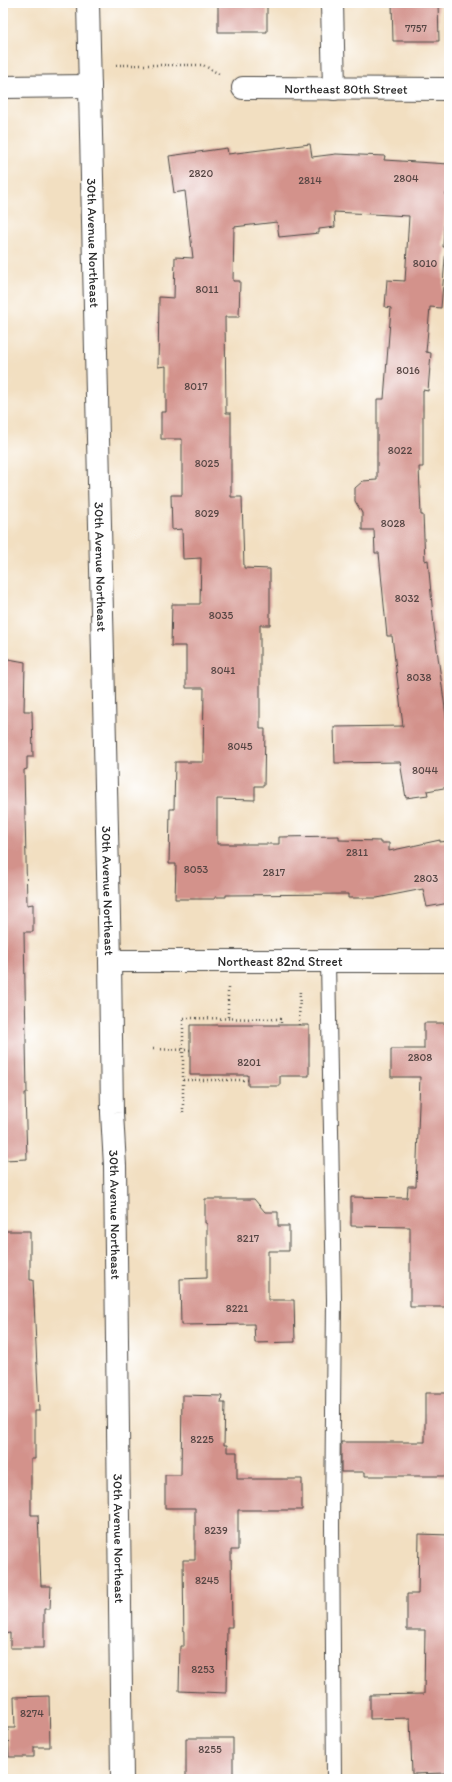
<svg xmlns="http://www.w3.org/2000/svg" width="452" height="1782" viewBox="0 0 452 1782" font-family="Itim,sans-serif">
  <rect width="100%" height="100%" fill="#fff"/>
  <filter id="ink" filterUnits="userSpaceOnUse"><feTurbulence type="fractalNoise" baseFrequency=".025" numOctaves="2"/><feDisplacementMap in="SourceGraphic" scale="8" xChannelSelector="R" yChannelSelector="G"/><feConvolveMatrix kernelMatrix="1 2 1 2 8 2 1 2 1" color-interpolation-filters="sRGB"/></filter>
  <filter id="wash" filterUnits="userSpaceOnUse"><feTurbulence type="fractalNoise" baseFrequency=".012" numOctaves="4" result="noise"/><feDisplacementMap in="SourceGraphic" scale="16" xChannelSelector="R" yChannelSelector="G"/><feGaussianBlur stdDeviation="0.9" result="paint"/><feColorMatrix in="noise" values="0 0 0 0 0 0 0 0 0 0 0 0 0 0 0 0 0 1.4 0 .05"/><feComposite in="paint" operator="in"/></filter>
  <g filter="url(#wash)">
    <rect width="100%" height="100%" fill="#f2dfc1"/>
    <g id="blocks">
      <path fill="#d3928b" d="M 218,3 L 267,3 L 267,32 L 218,32 Z
        M 392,3 L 438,3 L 439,41 L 393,41 Z
        M 310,144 L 312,157 L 336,154 L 385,156 L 384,160 L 449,164 L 449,193 L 446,193 L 443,247 L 446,247 L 441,308 L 430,307 L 426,352 L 431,353 L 428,391 L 423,390 L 423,467 L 419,467 L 421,515 L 423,515 L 425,561 L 428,560 L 434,627 L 449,738 L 449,787 L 427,791 L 428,795 L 406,798 L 400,762 L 335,763 L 334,727 L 403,726 L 392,636 L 387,636 L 379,553 L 375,553 L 374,530 L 362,530 L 362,513 L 355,501 L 355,488 L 363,481 L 377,480 L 377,399 L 384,399 L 391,308 L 385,307 L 387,280 L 405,281 L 409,216 L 334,212 L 335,227 L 319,229 L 319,233 L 279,237 L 277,222 L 234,227 L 233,281 L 240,281 L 239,317 L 225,317 L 226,413 L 231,413 L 231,497 L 242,497 L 244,568 L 270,569 L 270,625 L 260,625 L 260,729 L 265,729 L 264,786 L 255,786 L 255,800 L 217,799 L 217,844 L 279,844 L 279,837 L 339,836 L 339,840 L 380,841 L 380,843 L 389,843 L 389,851 L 440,840 L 440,842 L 449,841 L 449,903 L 427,907 L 423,889 L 377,898 L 348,898 L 348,894 L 226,895 L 226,897 L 215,897 L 215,899 L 175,899 L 176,864 L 169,864 L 170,809 L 174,809 L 175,762 L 203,762 L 204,688 L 186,688 L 186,646 L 171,646 L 172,604 L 200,604 L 201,558 L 183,559 L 182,529 L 172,530 L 171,495 L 182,495 L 182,439 L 161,439 L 161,412 L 166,412 L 166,366 L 158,367 L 159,297 L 174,298 L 175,257 L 193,258 L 185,191 L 174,193 L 169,156 L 227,148 L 228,154 Z
        M 3,658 L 25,662 L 24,711 L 32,711 L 33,757 L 27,757 L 27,769 L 24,770 L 27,905 L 33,904 L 33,932 L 24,932 L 27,1093 L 25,1093 L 27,1159 L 3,1160 Z
        M 424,1023 L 449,1023 L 449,1307 L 410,1307 L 410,1227 L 351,1226 L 351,1197 L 407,1198 L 408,1186 L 416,1186 L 420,1077 L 391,1077 L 391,1049 L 424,1049 Z
        M 190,1025 L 309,1025 L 309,1076 L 280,1076 L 280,1086 L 248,1086 L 248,1075 L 190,1075 Z
        M 205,1199 L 254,1199 L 265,1212 L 278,1212 L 278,1226 L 289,1226 L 289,1251 L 268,1251 L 268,1300 L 294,1300 L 295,1342 L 255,1343 L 254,1324 L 181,1325 L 180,1279 L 207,1278 L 207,1223 L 205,1223 Z
        M 3,1231 L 30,1231 L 30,1280 L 33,1280 L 39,1411 L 35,1411 L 35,1459 L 31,1459 L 31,1515 L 38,1515 L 41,1586 L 51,1586 L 50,1609 L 44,1609 L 44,1648 L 10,1648 L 10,1633 L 3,1634 Z
        M 425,1393 L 449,1393 L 449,1476 L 365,1476 L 365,1472 L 341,1472 L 341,1442 L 425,1442 Z
        M 182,1395 L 222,1396 L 221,1403 L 225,1403 L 224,1445 L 227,1445 L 227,1452 L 237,1452 L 237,1479 L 302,1479 L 302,1510 L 238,1510 L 238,1550 L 231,1550 L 232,1627 L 227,1627 L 226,1693 L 179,1691 L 180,1646 L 184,1646 L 183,1560 L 195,1560 L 195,1508 L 165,1508 L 165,1475 L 181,1475 Z
        M 419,1534 L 449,1535 L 448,1773 L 412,1774 L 410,1718 L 370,1719 L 370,1695 L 424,1694 L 425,1630 L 407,1630 L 407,1594 L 418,1594 Z
        M 49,1696 L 50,1747 L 34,1747 L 34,1757 L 9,1757 L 8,1728 L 15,1728 L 14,1697 Z
        M 186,1738 L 233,1738 L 233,1779 L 186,1779 Z"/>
    </g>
  </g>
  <g filter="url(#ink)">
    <use href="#blocks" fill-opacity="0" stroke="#494642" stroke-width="1"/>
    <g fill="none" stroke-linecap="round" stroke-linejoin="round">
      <defs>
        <path id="service" d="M 328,961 L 334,1300 L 332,1526 L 334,1779"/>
        <g id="minor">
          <path id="s1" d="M 88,3 L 110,961 L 112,1113 L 115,1166 L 122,1779"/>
          <path d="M 332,3 L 334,89"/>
          <path d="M 3,87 L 90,86"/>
          <path id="s2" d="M 243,88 L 449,89"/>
          <path id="s3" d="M 110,961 L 449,961"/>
        </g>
      </defs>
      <use href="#service" stroke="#494642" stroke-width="16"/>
      <use href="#minor" stroke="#494642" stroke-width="24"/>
      <path stroke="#494642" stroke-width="2.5" stroke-dasharray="1 3" stroke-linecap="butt" d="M 116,65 L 203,65 L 221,75
        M 228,988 L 228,1019
        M 299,1025 L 300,989
        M 149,1049 L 190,1050
        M 183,1080 L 248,1080
        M 183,1113 L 183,1018 L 281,1019 L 281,1025"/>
      <use href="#service" stroke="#fff" stroke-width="14"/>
      <use href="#minor" stroke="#fff" stroke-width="22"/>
    </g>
  </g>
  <g text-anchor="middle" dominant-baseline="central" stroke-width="3.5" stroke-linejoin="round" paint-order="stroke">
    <g font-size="11" fill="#554543">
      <text x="416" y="28">7757</text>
      <text x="201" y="173">2820</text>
      <text x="406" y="178">2804</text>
      <text x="310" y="180">2814</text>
      <text x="425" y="263">8010</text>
      <text x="207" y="289">8011</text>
      <text x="408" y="370">8016</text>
      <text x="196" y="386">8017</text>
      <text x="400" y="450">8022</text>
      <text x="207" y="463">8025</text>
      <text x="207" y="513">8029</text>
      <text x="393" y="523">8028</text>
      <text x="407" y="598">8032</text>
      <text x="221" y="615">8035</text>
      <text x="223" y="670">8041</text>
      <text x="419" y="677">8038</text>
      <text x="240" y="746">8045</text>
      <text x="425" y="770">8044</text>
      <text x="357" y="852">2811</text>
      <text x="196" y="869">8053</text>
      <text x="274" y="872">2817</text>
      <text x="426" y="878">2803</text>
      <text x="420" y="1057">2808</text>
      <text x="249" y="1062">8201</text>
      <text x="248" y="1238">8217</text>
      <text x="237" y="1308">8221</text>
      <text x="202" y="1439">8225</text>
      <text x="216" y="1530">8239</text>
      <text x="207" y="1580">8245</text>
      <text x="203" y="1669">8253</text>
      <text x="32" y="1713">8274</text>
      <text x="210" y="1749">8255</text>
    </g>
    <g font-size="13" fill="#2b2b2b" stroke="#fff">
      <text stroke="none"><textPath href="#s2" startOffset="103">Northeast 80th Street</textPath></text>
      <text stroke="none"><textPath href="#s1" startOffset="240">30th Avenue Northeast</textPath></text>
      <text stroke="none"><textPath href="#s1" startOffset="564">30th Avenue Northeast</textPath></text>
      <text stroke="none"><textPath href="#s1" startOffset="888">30th Avenue Northeast</textPath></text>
      <text stroke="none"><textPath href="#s3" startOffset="170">Northeast 82nd Street</textPath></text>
      <text stroke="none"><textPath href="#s1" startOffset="1212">30th Avenue Northeast</textPath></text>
      <text stroke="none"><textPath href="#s1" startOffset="1536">30th Avenue Northeast</textPath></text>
    </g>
  </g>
  <rect width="452" height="1782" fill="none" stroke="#fff" stroke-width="16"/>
</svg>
